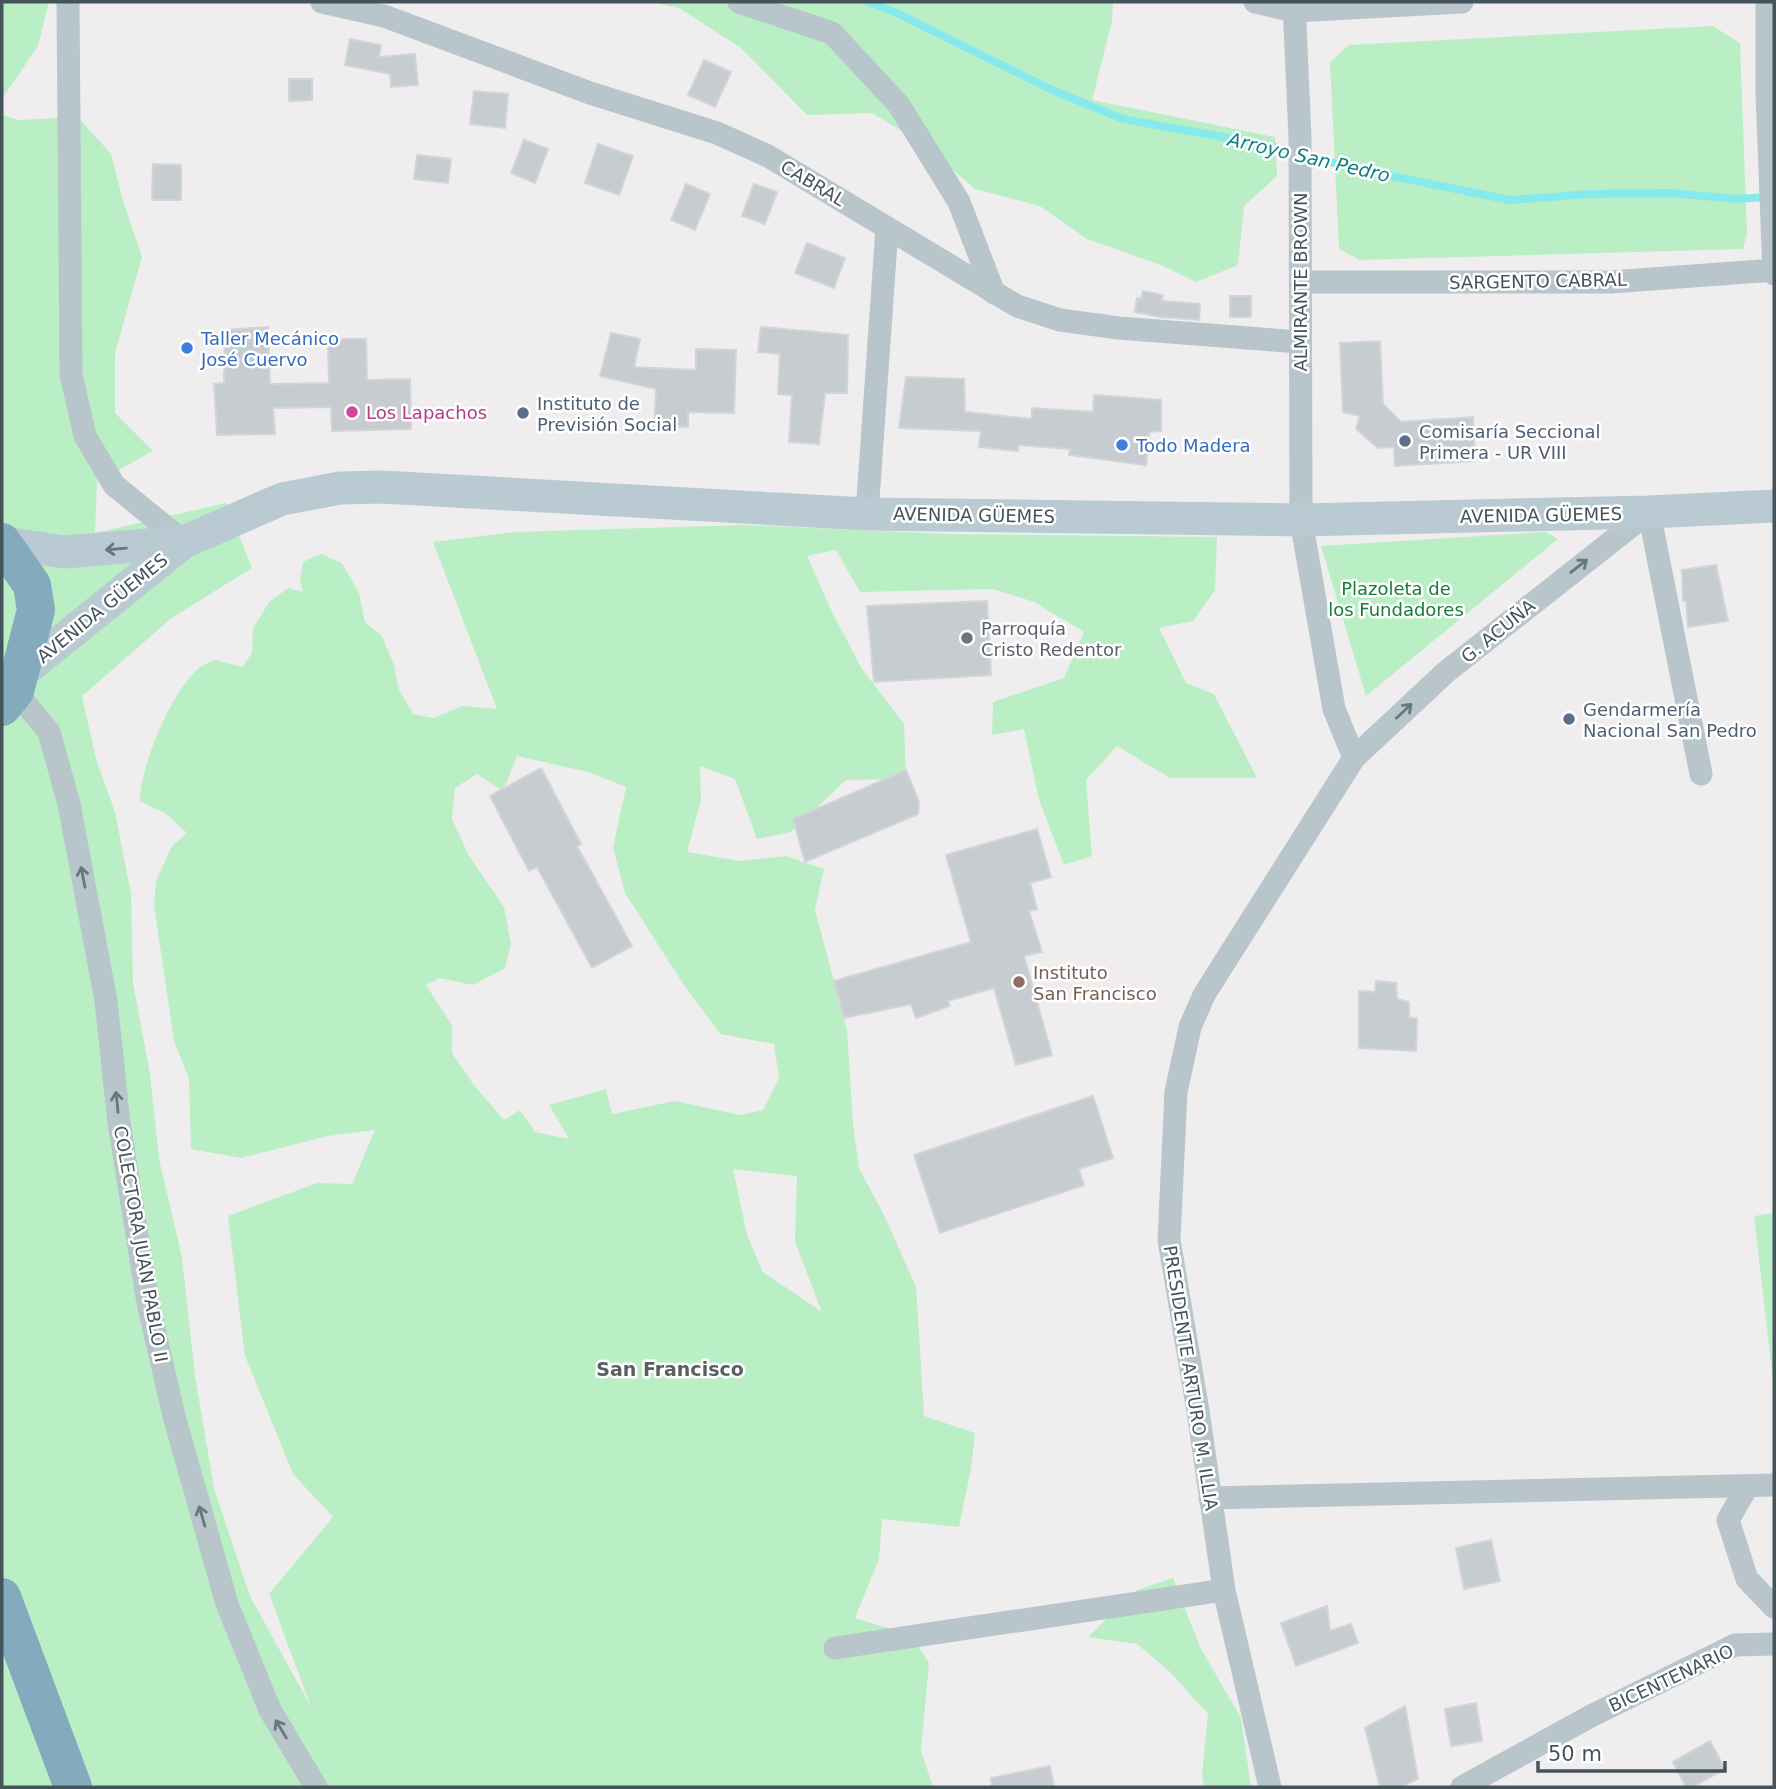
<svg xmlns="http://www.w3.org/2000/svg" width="1776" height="1789" viewBox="0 0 1776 1789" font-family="'DejaVu Sans',sans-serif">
  <rect width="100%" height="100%" fill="#f0edee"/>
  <path fill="#baefc5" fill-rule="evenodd" d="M 2,2 L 49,2 L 38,46 L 2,99 Z
    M 651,2 L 1113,2 L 1112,21 L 1092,100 L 1275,137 L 1277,176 L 1244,206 L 1238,265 L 1196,282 L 1161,265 L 1087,239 L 1040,206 L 975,189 L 923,144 L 872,113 L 807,115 L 741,48 L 679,8 Z
    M 1713,26 L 1740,43 L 1747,234 L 1743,249 L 1360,260 L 1339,249 L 1330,62 L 1349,45 Z
    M 2,115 L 19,120 L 78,117 L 111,154 L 123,201 L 142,257 L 115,353 L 115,413 L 153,451 L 97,482 L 95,533 L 226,503 L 252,568 L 173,617 L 82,696 L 96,759 L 115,812 L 131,894 L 133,983 L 150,1074 L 159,1159 L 182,1257 L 195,1376 L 214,1488 L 250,1596 L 311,1707 L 269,1594 L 333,1517 L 293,1474 L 245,1356 L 228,1216 L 317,1183 L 352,1184 L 375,1130 L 328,1136 L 241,1158 L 191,1149 L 189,1079 L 174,1041 L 154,905 L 156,881 L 172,846 L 187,833 L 165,813 L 140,801 C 140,766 172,690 200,667 C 204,664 210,662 215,660 L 242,667 L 252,653 L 253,629 L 269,602 L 288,588 L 303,592 L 300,580 L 303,562 L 321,554 L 342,563 L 359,593 L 365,622 L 382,636 L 394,665 L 399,690 L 413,714 L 433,718 L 463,706 L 497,709 L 433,542 L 515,532 L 743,525 L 948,534 L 1217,537 L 1215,590 L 1193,621 L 1159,628 L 1186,683 L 1214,694 L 1257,778 L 1170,778 L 1117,746 L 1086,780 L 1092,856 L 1064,865 L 1039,800 L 1024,729 L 992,735 L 993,702 L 1064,678 L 1084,632 L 1034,602 L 993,589 L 860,592 L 836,550 L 807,556 L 833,614 L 862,669 L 904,724 L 906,779 L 846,780 L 791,832 L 757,839 L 735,779 L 700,766 L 701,800 L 687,852 L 740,861 L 786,856 L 824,869 L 815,910 L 847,1030 L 853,1124 L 859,1168 L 886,1219 L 916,1287 L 924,1416 L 975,1433 L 971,1468 L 959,1527 L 882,1519 L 879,1559 L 855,1618 L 911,1635 L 929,1663 L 921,1750 L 933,1787 L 2,1787 ZM 517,756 L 588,772 L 626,787 L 613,848 L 625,893 L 682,982 L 720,1034 L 774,1044 L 779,1078 L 763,1110 L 740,1115 L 675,1101 L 612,1114 L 606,1089 L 549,1105 L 569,1139 L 535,1132 L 520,1110 L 504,1120 L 473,1084 L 452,1053 L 452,1025 L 426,985 L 439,978 L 473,985 L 505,968 L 511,944 L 504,907 L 469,856 L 452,819 L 455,788 L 477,774 L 503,791 ZM 733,1169 L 797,1176 L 795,1242 L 822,1312 L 763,1272 L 747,1235 Z
    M 1546,532 L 1558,539 L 1366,696 L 1321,546 Z
    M 1774,1213 L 1774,1380 L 1773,1380 L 1754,1216 Z
    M 1173,1578 L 1200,1647 L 1241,1718 L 1251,1787 L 1204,1787 L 1202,1775 L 1208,1714 L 1170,1672 L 1137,1644 L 1088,1637 L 1137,1590 Z"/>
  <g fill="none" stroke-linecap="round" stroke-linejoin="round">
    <path stroke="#86eaed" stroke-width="8" d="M 869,2 L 899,14 L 1052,90 L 1123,119 L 1267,145 L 1357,169 L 1510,200 L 1590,194 L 1670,193 L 1737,199 L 1768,197"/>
  </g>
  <path fill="#c7ccd0" stroke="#d1d5d9" stroke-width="2" d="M 350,39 L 381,45 L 379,57 L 415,54 L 418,85 L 391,87 L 390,74 L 345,65 Z
    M 704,60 L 731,72 L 715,107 L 688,95 Z
    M 289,79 L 312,79 L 312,100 L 289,101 Z
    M 474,91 L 508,94 L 505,128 L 470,124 Z
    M 524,140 L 548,149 L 535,183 L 511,173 Z
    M 598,144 L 633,156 L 619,195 L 585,183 Z
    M 417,155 L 451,159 L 448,183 L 414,179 Z
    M 153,164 L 181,165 L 181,200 L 152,200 Z
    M 686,184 L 710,194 L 695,230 L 671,220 Z
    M 754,184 L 777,192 L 765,224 L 742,216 Z
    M 807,243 L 845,258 L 834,288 L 795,273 Z
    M 1143,291 L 1163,295 L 1162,301 L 1200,304 L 1199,320 L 1160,317 L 1135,312 L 1137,298 L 1141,299 Z
    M 1230,296 L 1251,296 L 1251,317 L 1230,317 Z
    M 268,327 L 270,384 L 329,383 L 328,339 L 366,339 L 367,380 L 410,379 L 411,429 L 332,431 L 331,407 L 273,408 L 275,434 L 217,435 L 214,384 L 224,383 L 225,330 Z
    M 761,327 L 848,335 L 847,393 L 825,393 L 819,444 L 789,442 L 792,395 L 778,394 L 780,354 L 758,352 Z
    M 611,333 L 640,339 L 634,367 L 696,370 L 696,349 L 736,350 L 734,413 L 688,412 L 688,427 L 654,426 L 656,389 L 600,376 Z
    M 1380,341 L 1383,404 L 1401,422 L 1473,417 L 1475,461 L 1395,466 L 1394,447 L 1378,448 L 1356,429 L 1360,416 L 1343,412 L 1340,343 Z
    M 906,377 L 964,379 L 965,412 L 1032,419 L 1032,408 L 1093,412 L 1094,395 L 1161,400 L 1161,431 L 1149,432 L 1146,465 L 1069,455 L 1070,449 L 1019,445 L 1018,451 L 979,447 L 981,431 L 899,428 Z
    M 1716,565 L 1728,621 L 1688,627 L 1686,601 L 1683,601 L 1682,570 Z
    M 987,601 L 991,675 L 874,682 L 867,606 Z
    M 541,768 L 581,844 L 577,846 L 632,946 L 592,968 L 537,867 L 529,871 L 490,796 Z
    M 906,770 L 919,802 L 918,814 L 805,862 L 793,819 Z
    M 1037,829 L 1051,877 L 1030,883 L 1037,909 L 1029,911 L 1042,952 L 1024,956 L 1052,1055 L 1016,1065 L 994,988 L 948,1001 L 950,1006 L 916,1018 L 911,1004 L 844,1018 L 834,981 L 971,942 L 946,855 Z
    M 1376,981 L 1396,983 L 1397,999 L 1409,1002 L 1409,1018 L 1417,1018 L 1416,1051 L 1359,1048 L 1359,991 L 1375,992 Z
    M 1093,1096 L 1113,1158 L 1079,1169 L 1084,1185 L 940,1233 L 914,1155 Z
    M 1491,1540 L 1500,1581 L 1464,1589 L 1456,1548 Z
    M 1327,1606 L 1330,1631 L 1351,1624 L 1358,1643 L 1296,1666 L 1281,1623 Z
    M 1476,1703 L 1482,1741 L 1451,1746 L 1445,1709 Z
    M 1405,1706 L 1418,1779 L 1401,1787 L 1380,1787 L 1365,1728 Z
    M 1710,1741 L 1725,1769 L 1692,1787 L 1686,1787 L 1673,1762 Z
    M 1050,1766 L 1054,1787 L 992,1787 L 991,1778 Z"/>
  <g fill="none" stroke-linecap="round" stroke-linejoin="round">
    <path stroke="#b8c5cb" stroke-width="23" d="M 68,2 L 71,374 L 85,436 L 114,485 L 184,542
      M 322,2 L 384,16 L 590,93 L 717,133 L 768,156 L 1017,306 L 1060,320 L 1119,328 L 1299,342
      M 739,2 L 832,33 L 899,105 L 959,202 L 994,293
      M 1255,2 L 1294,11 L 1462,2
      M 1294,2 L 1300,138 L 1301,520 L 1334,709 L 1354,758
      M 1767,2 L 1767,93 L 1774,274
      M 1301,282 L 1611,282 L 1774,270
      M 867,514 L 887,228
      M 15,691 L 49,732 L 69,804 L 106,1001 L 119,1123 L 148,1303 L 174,1416 L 227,1604 L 270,1710 L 316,1787
      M 1747,1487 L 1728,1520 L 1747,1579 L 1774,1607
      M 1210,1498 L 1774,1485
      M 835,1648 L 1224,1590
      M 1270,1787 L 1224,1590 L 1198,1411 L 1169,1240 L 1176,1092 L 1190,1027 L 1204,995 L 1226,960 L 1354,758 L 1446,672 L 1649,512 L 1701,774
      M 1462,1787 L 1591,1716 L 1735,1645 L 1774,1644"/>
    <path stroke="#bacad2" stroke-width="33" d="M 4,543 L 65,552 L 184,542
      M 20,674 L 184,542 L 282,499 L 340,488 L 382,487 L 867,514 L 1301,520 L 1649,512 L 1774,506"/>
    <path stroke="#84aabd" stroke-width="38" d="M 2,542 L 32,585 L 36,610 L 15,691 L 2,707
      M 2,1597 L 73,1787"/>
  </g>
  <defs><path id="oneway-shaft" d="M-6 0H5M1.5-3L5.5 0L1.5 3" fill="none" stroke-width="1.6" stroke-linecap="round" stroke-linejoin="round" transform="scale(1.75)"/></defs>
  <use stroke="#68777f" href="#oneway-shaft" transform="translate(116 549) rotate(175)"/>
  <g stroke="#68767d">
    <use href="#oneway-shaft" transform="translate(1579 566) rotate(-38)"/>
    <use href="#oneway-shaft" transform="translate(1404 711) rotate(-43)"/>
    <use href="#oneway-shaft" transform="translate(83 877) rotate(-101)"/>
    <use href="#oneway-shaft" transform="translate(117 1102) rotate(-96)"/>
    <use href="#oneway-shaft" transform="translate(202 1516) rotate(-106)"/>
    <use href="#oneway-shaft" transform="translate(281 1729) rotate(-121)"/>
  </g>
  <g fill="#3f7fe0" stroke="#fff" stroke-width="2.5">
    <circle cx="187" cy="348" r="7"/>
    <circle cx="1122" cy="445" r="7"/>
  </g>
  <circle fill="#d1479c" stroke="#fff" stroke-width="2.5" cx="352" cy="412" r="7"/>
  <g fill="#5c6f8a" stroke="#fff" stroke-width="2.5">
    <circle cx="523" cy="413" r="7"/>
    <circle cx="1405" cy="441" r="7"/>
    <circle cx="1569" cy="719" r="7"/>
  </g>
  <circle fill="#6b7280" stroke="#fff" stroke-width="2.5" cx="967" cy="638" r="7"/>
  <circle fill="#8d6e63" stroke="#fff" stroke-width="2.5" cx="1019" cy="982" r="7"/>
  <g text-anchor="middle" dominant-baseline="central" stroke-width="5" stroke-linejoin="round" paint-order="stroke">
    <g font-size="18" fill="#45545b" stroke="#fff">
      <text transform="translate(813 183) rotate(31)">CABRAL</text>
      <text transform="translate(1538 281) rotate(-1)">SARGENTO CABRAL</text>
      <text transform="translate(1300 282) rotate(-90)">ALMIRANTE BROWN</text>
      <text transform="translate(974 515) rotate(1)">AVENIDA GÜEMES</text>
      <text transform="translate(1541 515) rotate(-1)">AVENIDA GÜEMES</text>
      <text transform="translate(102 608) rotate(-39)">AVENIDA GÜEMES</text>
      <text transform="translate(1498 631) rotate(-39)">G. ACUÑA</text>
      <text transform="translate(141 1244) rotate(80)">COLECTORA JUAN PABLO II</text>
      <text transform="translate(1191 1378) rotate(81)">PRESIDENTE ARTURO M. ILLIA</text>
      <text transform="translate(1671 1678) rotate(-25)">BICENTENARIO</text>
    </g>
    <g font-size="18" fill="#366cbe" stroke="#fff" text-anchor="start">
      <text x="201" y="338">Taller Mecánico<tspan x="201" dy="21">José Cuervo</tspan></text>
      <text x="1136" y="445">Todo Madera</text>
    </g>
    <g font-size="18" fill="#4e5e75" stroke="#fff" text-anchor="start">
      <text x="537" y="403">Instituto de<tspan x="537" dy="21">Previsión Social</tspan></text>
      <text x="1419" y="431">Comisaría Seccional<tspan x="1419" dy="21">Primera - UR VIII</tspan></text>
      <text x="1583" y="709">Gendarmería<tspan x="1583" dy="21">Nacional San Pedro</tspan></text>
    </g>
    <g font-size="18" fill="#b23c85" stroke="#fff" text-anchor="start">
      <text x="366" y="412">Los Lapachos</text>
    </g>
    <g font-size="18" fill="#157d37" stroke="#fff">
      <text x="1396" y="588">Plazoleta de<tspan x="1396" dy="21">los Fundadores</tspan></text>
    </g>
    <g font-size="18" fill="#5b616d" stroke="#fff" text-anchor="start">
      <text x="981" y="628">Parroquía<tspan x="981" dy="21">Cristo Redentor</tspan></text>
    </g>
    <g font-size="18" fill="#785e54" stroke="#fff" text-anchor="start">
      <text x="1033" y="972">Instituto<tspan x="1033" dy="21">San Francisco</tspan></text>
    </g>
    <g font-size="19" font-style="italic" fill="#0c7f83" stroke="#fff">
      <text transform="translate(1309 157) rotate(13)">Arroyo San Pedro</text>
    </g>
    <g font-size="19" font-weight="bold" fill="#5a5f62" stroke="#fff">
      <text x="670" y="1369">San Francisco</text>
    </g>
  </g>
  <rect width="1776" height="1789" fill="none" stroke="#45545b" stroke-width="7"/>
  <path d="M1538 1761v10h187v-10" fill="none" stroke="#45545b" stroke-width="3.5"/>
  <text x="1548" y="1761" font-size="21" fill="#45545b" stroke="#ffffff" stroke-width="5" paint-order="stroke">50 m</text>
</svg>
